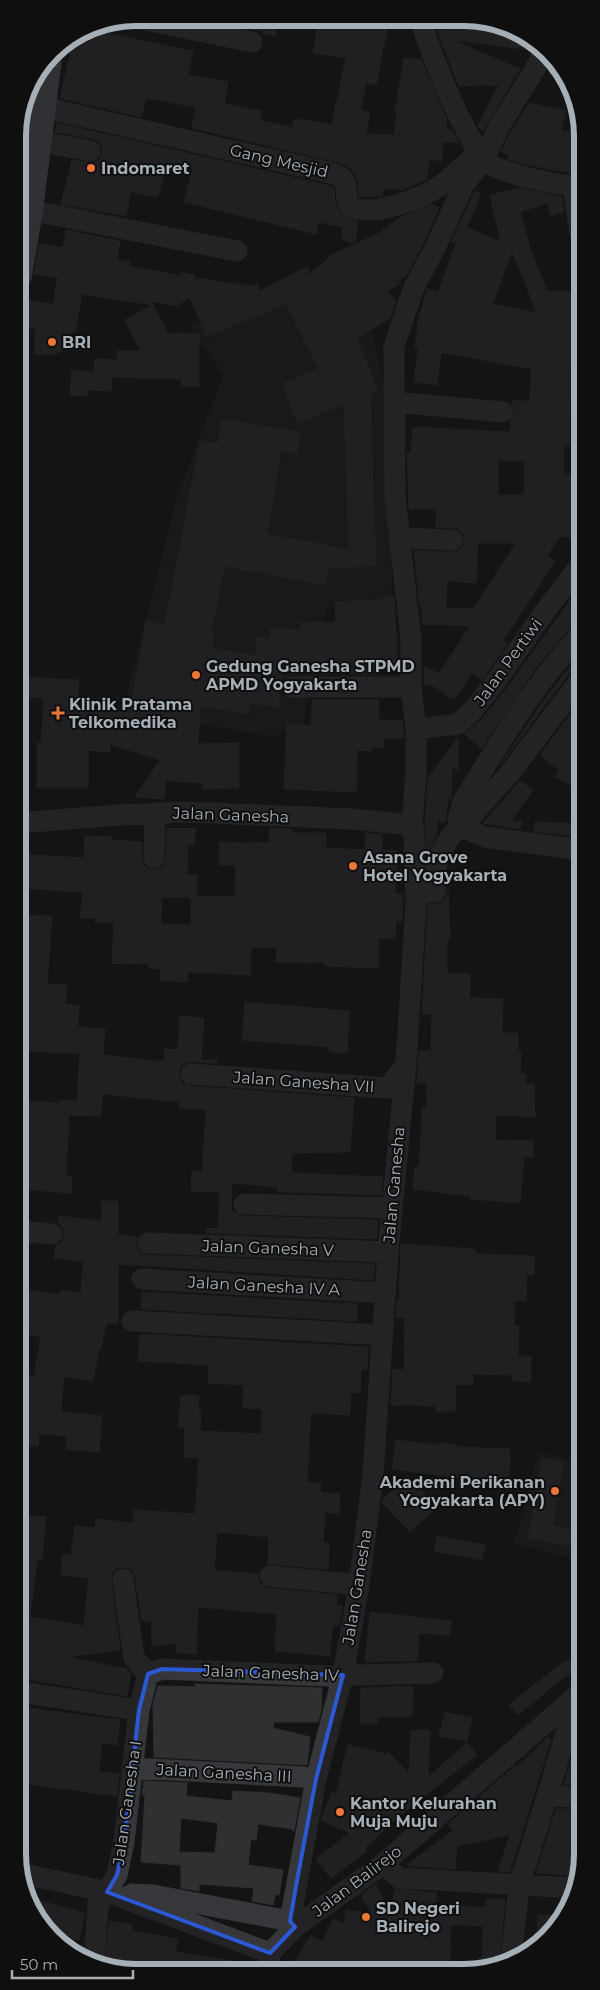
<svg xmlns="http://www.w3.org/2000/svg" width="600" height="1990" viewBox="0 0 600 1990" font-family="Montserrat,sans-serif">
  <rect width="100%" height="100%" fill="#141415"/>
  <path fill="#202122" d="M 335,260 L 373,335 L 398,446 L 391,604 L 327,607 L 303,725 L 274,736 L 122,712 L 178,494 L 223,376 L 189,325 Z
    M 538,1453 L 582,1461 L 582,1561 L 514,1544 Z"/>
  <path fill="#2f3031" stroke="#2e2f31" fill-rule="evenodd" d="M 231,18 L 279,18 L 275,36 L 263,33 L 263,31 L 231,25 Z
    M 319,19 L 389,19 L 376,85 L 366,83 L 361,110 L 370,112 L 366,134 L 394,135 L 397,112 L 395,112 L 404,58 L 421,59 L 447,120 L 446,129 L 452,130 L 459,143 L 443,142 L 441,161 L 429,159 L 427,179 L 402,190 L 383,188 L 382,196 L 361,197 L 359,196 L 358,181 L 355,174 L 349,167 L 340,163 L 192,128 L 196,107 L 146,98 L 141,117 L 60,98 L 74,38 L 90,27 L 101,29 L 100,32 L 193,51 L 188,75 L 228,82 L 224,104 L 262,111 L 260,120 L 293,128 L 294,119 L 332,124 L 346,58 L 313,53 Z
    M 443,20 L 488,20 L 533,44 L 530,50 L 453,40 L 520,69 L 483,131 L 478,126 L 499,85 L 459,86 L 438,33 L 438,30 L 442,30 Z
    M 529,103 L 566,111 L 561,131 L 577,132 L 575,147 L 580,147 L 580,174 L 548,169 L 521,163 L 508,159 L 509,154 L 501,152 L 511,131 Z
    M 57,123 L 331,186 L 334,187 L 335,202 L 340,213 L 358,222 L 355,243 L 342,240 L 343,227 L 319,222 L 316,234 L 184,202 L 193,168 L 166,162 L 158,197 L 131,192 L 126,216 L 61,204 L 72,160 L 94,163 L 100,159 L 102,153 L 102,146 L 98,141 L 93,139 L 55,132 Z
    M 520,188 L 562,197 L 564,212 L 551,216 L 547,203 L 520,212 L 530,248 L 547,291 L 573,292 L 569,446 L 564,445 L 564,474 L 581,474 L 581,538 L 560,536 L 547,556 L 555,561 L 503,641 L 507,644 L 482,680 L 472,673 L 456,698 L 451,698 L 430,684 L 430,686 L 424,683 L 424,666 L 439,674 L 470,626 L 422,624 L 422,606 L 420,606 L 414,551 L 452,552 L 458,551 L 462,547 L 464,540 L 463,534 L 458,529 L 436,527 L 436,509 L 409,509 L 407,452 L 411,452 L 413,427 L 510,432 L 511,421 L 515,413 L 512,401 L 530,401 L 531,369 L 441,352 L 437,385 L 414,382 L 418,348 L 415,347 L 418,326 L 417,326 L 427,289 L 438,292 L 457,240 L 450,244 L 475,191 L 481,193 L 467,228 L 501,242 L 490,195 ZM 512,251 L 537,313 L 493,304 ZM 498,460 L 524,461 L 524,495 L 498,495 ZM 478,543 L 516,543 L 473,609 L 446,608 L 447,581 L 476,583 Z
    M 432,204 L 439,208 L 424,242 L 406,275 L 397,282 L 402,283 L 387,291 L 396,301 L 391,317 L 357,339 L 378,391 L 370,394 L 376,566 L 328,568 L 325,585 L 224,566 L 211,633 L 214,634 L 212,648 L 256,656 L 257,638 L 270,638 L 270,629 L 301,630 L 300,623 L 336,622 L 335,602 L 379,600 L 379,598 L 394,597 L 398,669 L 380,670 L 380,674 L 312,674 L 312,672 L 282,673 L 278,707 L 250,703 L 248,714 L 200,706 L 198,744 L 239,743 L 239,788 L 202,789 L 202,783 L 166,781 L 164,799 L 135,797 L 160,760 L 110,744 L 110,752 L 88,750 L 88,787 L 37,787 L 37,743 L 41,743 L 44,698 L 18,696 L 18,677 L 79,680 L 77,709 L 130,712 L 146,622 L 165,625 L 200,441 L 218,444 L 222,419 L 300,432 L 297,453 L 281,451 L 267,534 L 349,550 L 344,404 L 298,423 L 282,384 L 319,369 L 286,304 L 207,337 L 190,298 L 176,306 L 151,301 L 168,333 L 199,334 L 199,386 L 181,386 L 181,379 L 112,377 L 111,391 L 87,390 L 87,396 L 70,395 L 72,370 L 94,372 L 95,359 L 117,360 L 117,351 L 141,351 L 125,320 L 153,305 L 82,294 L 75,333 L 70,332 L 69,348 L 52,355 L 34,354 L 36,329 L 23,327 L 27,300 L 53,304 L 58,277 L 34,274 L 39,244 L 63,248 L 66,230 L 120,241 L 117,260 L 130,262 L 130,266 L 181,276 L 181,272 L 194,275 L 194,278 L 251,286 L 257,284 L 260,291 L 309,266 L 307,277 L 332,255 L 379,233 L 401,217 Z
    M 581,585 L 581,622 L 572,626 L 538,665 L 482,748 L 464,734 L 482,719 L 504,692 Z
    M 581,653 L 581,666 L 571,671 L 501,764 L 543,701 Z
    M 312,700 L 379,700 L 379,720 L 402,721 L 404,738 L 384,738 L 384,748 L 371,747 L 371,751 L 357,750 L 356,792 L 284,789 L 287,724 L 311,726 Z
    M 581,700 L 581,791 L 555,776 L 559,770 L 540,755 Z
    M 458,737 L 458,770 L 452,766 L 452,796 L 450,800 L 448,800 L 445,822 L 437,821 L 437,834 L 427,854 L 425,824 L 428,778 Z
    M 520,781 L 533,790 L 511,821 L 523,822 L 519,829 L 483,823 Z
    M 535,822 L 581,824 L 580,837 L 534,831 Z
    M 167,828 L 195,828 L 195,845 L 188,845 L 187,875 L 197,875 L 196,897 L 235,896 L 236,865 L 219,865 L 220,842 L 269,843 L 269,828 L 291,829 L 291,833 L 326,833 L 326,848 L 365,850 L 365,833 L 382,835 L 382,850 L 397,851 L 395,894 L 403,894 L 402,921 L 396,921 L 395,938 L 379,938 L 378,968 L 325,966 L 325,963 L 276,962 L 277,948 L 251,947 L 250,975 L 188,972 L 188,982 L 160,981 L 161,969 L 149,968 L 149,964 L 112,963 L 114,922 L 95,922 L 95,918 L 80,918 L 83,892 L 19,888 L 19,854 L 84,858 L 85,836 L 112,837 L 112,840 L 142,842 L 142,858 L 143,864 L 147,868 L 153,870 L 160,869 L 164,865 L 166,859 ZM 162,897 L 191,898 L 191,925 L 161,924 Z
    M 448,890 L 450,939 L 447,939 L 447,974 L 470,974 L 470,998 L 503,999 L 502,1033 L 518,1033 L 518,1051 L 521,1051 L 520,1074 L 526,1074 L 525,1083 L 534,1084 L 535,1117 L 496,1115 L 495,1140 L 533,1141 L 533,1157 L 524,1157 L 520,1203 L 470,1199 L 470,1196 L 413,1189 L 415,1167 L 419,1167 L 423,1107 L 426,1107 L 427,1083 L 417,1083 L 419,1051 L 431,1051 L 432,1014 L 422,1014 L 428,904 L 437,904 L 437,906 L 441,903 L 446,899 Z
    M 19,915 L 52,916 L 47,984 L 67,985 L 65,1004 L 79,1006 L 78,1027 L 105,1029 L 103,1055 L 164,1062 L 164,1049 L 178,1050 L 180,1016 L 204,1018 L 201,1060 L 217,1060 L 217,1063 L 192,1062 L 185,1063 L 180,1067 L 179,1074 L 180,1080 L 184,1085 L 190,1086 L 354,1098 L 350,1152 L 292,1153 L 292,1173 L 383,1177 L 381,1195 L 278,1192 L 278,1187 L 232,1183 L 231,1210 L 244,1216 L 378,1220 L 377,1239 L 207,1233 L 207,1228 L 218,1228 L 220,1192 L 191,1191 L 192,1171 L 202,1171 L 206,1110 L 179,1108 L 179,1102 L 105,1094 L 102,1096 L 101,1116 L 69,1115 L 66,1176 L 72,1177 L 71,1193 L 19,1189 L 19,1101 L 60,1103 L 61,1100 L 77,1102 L 80,1054 L 19,1050 Z
    M 245,1002 L 349,1011 L 347,1053 L 329,1052 L 329,1047 L 242,1040 Z
    M 102,1201 L 118,1201 L 118,1235 L 137,1237 L 136,1242 L 137,1248 L 141,1253 L 147,1255 L 375,1264 L 373,1280 L 118,1264 L 118,1323 L 106,1323 L 101,1348 L 99,1348 L 93,1381 L 64,1376 L 61,1412 L 102,1416 L 99,1452 L 66,1449 L 67,1436 L 39,1434 L 38,1446 L 19,1445 L 19,1375 L 34,1376 L 41,1337 L 19,1333 L 19,1290 L 60,1294 L 61,1290 L 81,1293 L 83,1261 L 54,1258 L 56,1246 L 62,1242 L 64,1236 L 63,1228 L 58,1223 L 59,1216 L 102,1221 Z
    M 401,1244 L 475,1249 L 475,1254 L 534,1256 L 534,1275 L 527,1274 L 526,1301 L 515,1301 L 514,1326 L 519,1326 L 518,1357 L 531,1357 L 531,1382 L 512,1381 L 512,1375 L 473,1374 L 473,1385 L 456,1384 L 455,1411 L 436,1411 L 436,1406 L 391,1405 L 393,1369 L 404,1370 L 405,1318 L 396,1318 L 397,1300 L 399,1300 Z
    M 142,1292 L 357,1304 L 357,1321 L 141,1309 Z
    M 140,1334 L 368,1347 L 367,1370 L 361,1370 L 360,1393 L 351,1392 L 350,1415 L 311,1413 L 307,1482 L 321,1483 L 320,1492 L 340,1494 L 339,1514 L 325,1512 L 323,1543 L 329,1543 L 328,1569 L 268,1564 L 269,1537 L 217,1532 L 214,1570 L 258,1574 L 259,1582 L 263,1586 L 269,1588 L 337,1595 L 336,1606 L 342,1607 L 339,1625 L 333,1625 L 329,1656 L 275,1651 L 277,1614 L 198,1607 L 196,1654 L 176,1653 L 176,1643 L 152,1646 L 152,1622 L 142,1621 L 135,1577 L 133,1571 L 127,1567 L 122,1567 L 115,1569 L 111,1575 L 111,1580 L 120,1650 L 67,1657 L 127,1669 L 131,1674 L 127,1696 L 20,1678 L 21,1515 L 46,1517 L 42,1561 L 37,1560 L 30,1617 L 84,1626 L 89,1578 L 61,1575 L 63,1555 L 71,1555 L 75,1526 L 95,1528 L 96,1519 L 133,1523 L 134,1510 L 195,1514 L 199,1458 L 184,1457 L 185,1428 L 178,1428 L 181,1395 L 199,1396 L 198,1410 L 201,1411 L 200,1431 L 261,1434 L 262,1409 L 243,1408 L 244,1385 L 208,1383 L 209,1365 L 138,1361 Z
    M 396,1440 L 438,1445 L 438,1443 L 457,1445 L 457,1447 L 510,1449 L 509,1487 L 492,1486 L 492,1483 L 460,1483 L 460,1478 L 392,1469 Z
    M 542,1458 L 564,1462 L 552,1526 L 575,1530 L 572,1546 L 528,1539 Z
    M 408,1476 L 437,1507 L 410,1532 L 382,1502 L 383,1499 Z
    M 437,1536 L 485,1545 L 482,1560 L 434,1551 Z
    M 370,1612 L 451,1621 L 450,1635 L 419,1633 L 417,1661 L 365,1662 Z
    M 582,1652 L 582,1667 L 563,1678 L 518,1715 L 509,1705 L 555,1668 Z
    M 195,1684 L 322,1688 L 321,1710 L 318,1722 L 274,1722 L 273,1728 L 310,1737 L 307,1765 L 154,1757 L 153,1704 L 158,1686 L 195,1687 Z
    M 413,1686 L 412,1717 L 379,1717 L 378,1723 L 360,1723 L 361,1688 Z
    M 20,1707 L 120,1720 L 117,1745 L 102,1743 L 99,1772 L 119,1774 L 117,1796 L 20,1783 Z
    M 445,1712 L 472,1718 L 467,1741 L 439,1736 Z
    M 582,1715 L 582,1748 L 575,1748 L 579,1731 Z
    M 411,1730 L 430,1730 L 428,1777 L 467,1743 L 477,1755 L 400,1815 L 365,1848 L 367,1851 L 331,1878 L 316,1859 L 350,1833 L 321,1820 L 332,1792 L 336,1794 L 348,1745 L 386,1754 L 388,1752 L 409,1773 Z
    M 548,1737 L 551,1739 L 510,1872 L 498,1871 L 510,1835 L 457,1846 L 455,1869 L 408,1866 L 407,1865 L 454,1830 L 448,1824 L 515,1766 L 516,1768 Z
    M 573,1754 L 581,1759 L 581,1771 L 578,1771 L 578,1784 L 564,1784 Z
    M 144,1781 L 187,1783 L 186,1796 L 232,1801 L 233,1791 L 269,1793 L 300,1798 L 294,1831 L 292,1829 L 258,1824 L 256,1840 L 251,1839 L 248,1865 L 283,1870 L 279,1895 L 275,1894 L 273,1905 L 252,1901 L 254,1888 L 199,1884 L 199,1891 L 181,1888 L 181,1865 L 141,1862 L 145,1795 L 142,1795 ZM 181,1818 L 218,1823 L 215,1853 L 179,1852 Z
    M 556,1809 L 576,1809 L 576,1818 L 582,1818 L 582,1862 L 579,1876 L 536,1873 Z
    M 375,1885 L 391,1912 L 395,1889 L 437,1893 L 435,1905 L 486,1907 L 486,1899 L 505,1899 L 499,1966 L 482,1966 L 483,1926 L 451,1925 L 449,1970 L 344,1970 L 330,1963 L 327,1968 L 321,1964 L 317,1970 L 289,1970 L 311,1935 L 323,1942 L 333,1919 L 344,1923 L 346,1910 L 372,1914 L 361,1895 Z
    M 31,1898 L 85,1913 L 79,1940 L 65,1937 L 64,1944 L 52,1938 Z
    M 538,1915 L 563,1916 L 553,1932 L 537,1946 Z
    M 109,1921 L 133,1925 L 132,1931 L 178,1939 L 175,1952 L 243,1963 L 242,1970 L 112,1970 L 105,1966 Z"/>
  <g fill="none" stroke-linecap="round" stroke-linejoin="round">
    <path stroke="#35373a" stroke-width="21" d="M 136,18 L 252,42
      M 420,19 C 434,61 449,100 471,139 C 475,145 479,157 485,161 C 502,174 559,186 580,186
      M 42,107 L 335,174 C 353,181 342,191 349,205 C 369,220 421,198 440,186 C 451,178 461,168 472,158
      M 37,141 L 90,151
      M 18,144 L 36,147
      M 573,186 L 580,234
      M 29,210 L 237,251
      M 394,402 L 503,412
      M 399,538 L 452,540
      M 581,634 C 534,684 500,743 463,801 L 458,819 C 465,828 474,833 485,837 L 581,850
      M 292,687 L 411,687
      M 416,729 L 458,724 L 473,710 L 494,684 L 549,606 L 581,564
      M 19,823 L 118,815 L 188,812 L 352,819 L 402,824 L 412,827 L 414,830 L 416,903 L 406,1064 L 388,1252 L 373,1475 L 359,1585 L 343,1675 L 316,1779 L 290,1921 L 295,1927
      M 412,827 L 416,771 L 416,729 L 411,687 L 411,639 L 395,497 L 394,346 L 414,287 L 435,248 L 464,184 L 483,161 L 500,125 L 535,69 L 544,50
      M 154,858 L 155,813
      M 416,892 L 435,892 C 436,885 434,879 435,872 C 438,855 449,834 463,825 L 510,773 L 581,679
      M 191,1074 L 388,1088 L 406,1064
      M 244,1204 L 392,1208
      M 19,1231 L 52,1234
      M 148,1243 L 388,1252
      M 142,1279 L 386,1293
      M 132,1321 L 383,1335
      M 270,1576 L 359,1585
      M 123,1579 L 134,1658 L 148,1674
      M 20,1692 L 139,1710
      M 132,1768 L 304,1777 L 316,1779
      M 548,1796 L 582,1797
      M 383,1864 L 399,1878 L 576,1888
      M 20,1873 L 107,1892 L 270,1953
      M 132,1894 L 153,1895 L 290,1921
      M 94,1960 L 98,1905 L 117,1875 L 124,1842 L 139,1710 L 148,1674 L 162,1669 L 327,1676 L 433,1673
      M 511,1961 L 519,1886 L 553,1777 L 567,1729 L 572,1700
      M 268,1970 L 270,1953 L 295,1927 L 383,1864 L 582,1691"/>
    <path stroke="#515559" stroke-width="28" d="M 18,275 L 29,210 L 48,58"/>
  </g>
  <path d="M0 0H600V1990H0ZM 162,1669 L 343,1675 L 316,1779 L 296,1886 L 290,1921 L 295,1927 L 270,1953 L 107,1892 L 117,1875 L 124,1842 L 139,1710 L 148,1674 Z" fill="#141415" fill-opacity=".55" fill-rule="evenodd"/>
  <path fill="none" stroke="#2b58d4" stroke-width="4" stroke-linejoin="round" d="M 162,1669 L 343,1675 L 316,1779 L 296,1886 L 290,1921 L 295,1927 L 270,1953 L 107,1892 L 117,1875 L 124,1842 L 139,1710 L 148,1674 Z"/>
  <g fill="#ec7636" stroke="#0f0f10" stroke-width="2">
    <circle cx="91" cy="168" r="5"/>
    <circle cx="52" cy="342" r="5"/>
    <circle cx="196" cy="675" r="5"/>
    <path d="M55.5 705.5h5v5h5v5h-5v5h-5v-5h-5v-5h5z"/>
    <circle cx="353" cy="866" r="5"/>
    <circle cx="555" cy="1491" r="5"/>
    <circle cx="340" cy="1812" r="5"/>
    <circle cx="366" cy="1917" r="5"/>
  </g>
  <g text-anchor="middle" dominant-baseline="central" stroke-width="4" stroke-linejoin="round" paint-order="stroke">
    <g font-size="16" fill="#a6afb5" stroke="#0f0f10">
      <text transform="translate(279 161) rotate(13)">Gang Mesjid</text>
      <text transform="translate(508 662) rotate(-54)">Jalan Pertiwi</text>
      <text transform="translate(231 815) rotate(2)">Jalan Ganesha</text>
      <text transform="translate(304 1082) rotate(4)">Jalan Ganesha VII</text>
      <text transform="translate(394 1185) rotate(-85)">Jalan Ganesha</text>
      <text transform="translate(268 1248) rotate(2)">Jalan Ganesha V</text>
      <text transform="translate(264 1286) rotate(3)">Jalan Ganesha IV A</text>
      <text transform="translate(357 1587) rotate(-81)">Jalan Ganesha</text>
      <text transform="translate(271 1673) rotate(2)">Jalan Ganesha IV</text>
      <text transform="translate(224 1773) rotate(3)">Jalan Ganesha III</text>
      <text transform="translate(127 1803) rotate(-82)">Jalan Ganesha I</text>
      <text transform="translate(357 1881) rotate(-37)">Jalan Balirejo</text>
    </g>
    <g font-size="16" font-weight="bold" fill="#a6afb5" stroke="#0f0f10" text-anchor="start">
      <text x="101" y="168">Indomaret</text>
      <text x="62" y="342">BRI</text>
      <text x="206" y="666">Gedung Ganesha STPMD<tspan x="206" dy="18">APMD Yogyakarta</tspan></text>
      <text x="69" y="704">Klinik Pratama<tspan x="69" dy="18">Telkomedika</tspan></text>
      <text x="363" y="857">Asana Grove<tspan x="363" dy="18">Hotel Yogyakarta</tspan></text>
      <text x="545" y="1482" text-anchor="end">Akademi Perikanan<tspan x="545" dy="18">Yogyakarta (APY)</tspan></text>
      <text x="350" y="1803">Kantor Kelurahan<tspan x="350" dy="18">Muja Muju</tspan></text>
      <text x="376" y="1908">SD Negeri<tspan x="376" dy="18">Balirejo</tspan></text>
    </g>
  </g>
  <path d="M0 0H600V1990H0ZM136 26H464A110 110 0 0 1 574 136V1854A110 110 0 0 1 464 1964H136A110 110 0 0 1 26 1854V136A110 110 0 0 1 136 26Z" fill="#0f0f10" fill-rule="evenodd"/>
  <path fill="none" stroke="#a6afb5" stroke-width="6" d="M136 26H464A110 110 0 0 1 574 136V1854A110 110 0 0 1 464 1964H136A110 110 0 0 1 26 1854V136A110 110 0 0 1 136 26Z"/>
  <path d="M12 1970v8h121v-8" fill="none" stroke="#a6afb5" stroke-width="2.5"/>
  <text x="20" y="1970" font-size="15" fill="#a6afb5" stroke="#0f0f10" stroke-width="4" paint-order="stroke">50 m</text>
</svg>
